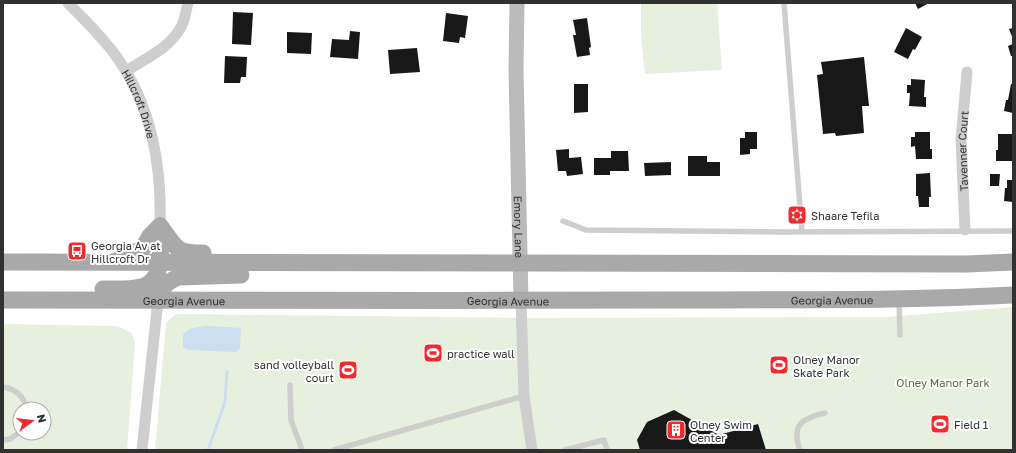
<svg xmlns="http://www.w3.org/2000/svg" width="1016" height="453" viewBox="0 0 1016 453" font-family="'Golos Text',sans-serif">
  <rect width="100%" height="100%" fill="#fff"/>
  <path fill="#e7efdf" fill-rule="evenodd" d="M 641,3 L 717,3 L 722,70 L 645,74 L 641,37 Z
    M 1013,307 L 1013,450 L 155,450 L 166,323 L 176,314 L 540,318 L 887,317 Z
    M 3,324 L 117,326 L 132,333 L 135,343 L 127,450 L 3,450 ZM 20,409 L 44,409 L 44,433 L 20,433 Z"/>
  <path fill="#cadfef" d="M 208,326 L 241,328 L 240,348 L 236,352 L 188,350 L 183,347 L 183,334 C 189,327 199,327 208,326 Z"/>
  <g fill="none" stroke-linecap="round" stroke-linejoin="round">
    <path stroke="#cadfef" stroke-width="3" d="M 208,450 L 225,402 L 227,371"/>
  </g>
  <path fill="#181818" d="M 915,3 L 929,3 L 918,9 Z
    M 233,12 L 253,13 L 251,45 L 232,44 Z
    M 446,13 L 468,16 L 465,38 L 460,37 L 459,43 L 443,41 Z
    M 587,18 L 591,47 L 589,48 L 590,55 L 577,57 L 573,35 L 576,35 L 573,20 Z
    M 906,28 L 922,37 L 915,50 L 913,49 L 908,59 L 894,52 Z
    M 1013,28 L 1013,39 L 1009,29 Z
    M 350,31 L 360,32 L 358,59 L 330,57 L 332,39 L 349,40 Z
    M 287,32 L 312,33 L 311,54 L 287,53 Z
    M 1013,44 L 1013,56 L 1011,56 L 1008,46 Z
    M 417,48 L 420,72 L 390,74 L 388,50 Z
    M 225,56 L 247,57 L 246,77 L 241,77 L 240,83 L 224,83 Z
    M 864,57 L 869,106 L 862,106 L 864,133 L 836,136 L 835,133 L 823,134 L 817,75 L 823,74 L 821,62 Z
    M 911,79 L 925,80 L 924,97 L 926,97 L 926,107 L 909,106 L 910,93 L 907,93 L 907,85 L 911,85 Z
    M 574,84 L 588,84 L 588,112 L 574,113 Z
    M 1011,84 L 1013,84 L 1013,113 L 1004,111 L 1006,100 L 1008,100 Z
    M 745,132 L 757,132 L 757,149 L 750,149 L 750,154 L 740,155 L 740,138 L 745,138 Z
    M 915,132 L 930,132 L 930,149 L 932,149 L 932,159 L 916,159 L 915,146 L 911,147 L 911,137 L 915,137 Z
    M 998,134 L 1013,134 L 1012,161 L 996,161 L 996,150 L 998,150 Z
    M 569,149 L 569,158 L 581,157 L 583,174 L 567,176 L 566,171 L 558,171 L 556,150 Z
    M 611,151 L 628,151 L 629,171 L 610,171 L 610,175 L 594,175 L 594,158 L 611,158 Z
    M 688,156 L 707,156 L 707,162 L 720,162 L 720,176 L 688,176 Z
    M 671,162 L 671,175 L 645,176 L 644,163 Z
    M 930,173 L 931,197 L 929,197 L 929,207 L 919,207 L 918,196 L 916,196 L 916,174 Z
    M 990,174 L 1000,174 L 999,186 L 990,186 Z
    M 1007,180 L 1013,180 L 1013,202 L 1004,201 L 1005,188 L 1007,188 Z
    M 674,410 L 719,435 L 758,424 L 766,450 L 640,450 L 637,440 L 647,422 Z"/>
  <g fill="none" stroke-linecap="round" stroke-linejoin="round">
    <path stroke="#cecece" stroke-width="5.5" d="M 784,3 L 802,232
      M 563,221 L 586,230 L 781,232 L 1013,231
      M 899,301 L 900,335
      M 290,385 L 291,420 L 302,450
      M 3,387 C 16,389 24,397 27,409
      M 3,440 L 10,439 L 20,432
      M 334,450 L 524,396
      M 565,450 L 604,440 L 607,450
      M 800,450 C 791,425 802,418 825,413"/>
    <g stroke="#cecece" stroke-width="11">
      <path id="s1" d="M 68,3 C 80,15 93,28 104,41 C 149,92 162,160 160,226"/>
      <path d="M 126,71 C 145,59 170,48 181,27 C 185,20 186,11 188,3"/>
      <path id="s2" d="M 965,230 L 961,140 L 967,72"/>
      <path d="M 521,301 L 524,396 L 532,450"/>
      <path d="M 142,450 L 158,300"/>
    </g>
    <path stroke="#bbb" stroke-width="15" id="s3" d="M 517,3 L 516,70 L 521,301"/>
    <g stroke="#a9a9a9" stroke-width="17">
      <path d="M 160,226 C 177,248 174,253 203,253"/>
      <path d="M 116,261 L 129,256 L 143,248 L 150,236 L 160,226"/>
      <path d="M 3,262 L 967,264 L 1013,262"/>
      <path d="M 103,289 C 115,289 129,290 141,287 C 166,282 160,246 160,226"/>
      <path id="s4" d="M 3,300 C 228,300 453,301 678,300 C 790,299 902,301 1013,295"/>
      <path d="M 158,300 C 161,288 167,281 179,277 L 241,275"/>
    </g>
  </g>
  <defs>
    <symbol id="synagogue-square" viewBox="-11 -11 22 22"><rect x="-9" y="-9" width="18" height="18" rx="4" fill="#f3292e" stroke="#fff"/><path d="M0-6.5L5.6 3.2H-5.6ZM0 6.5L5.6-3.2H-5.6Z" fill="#fff"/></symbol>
    <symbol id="bus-square" viewBox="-11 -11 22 22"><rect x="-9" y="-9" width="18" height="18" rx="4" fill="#f3292e" stroke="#fff"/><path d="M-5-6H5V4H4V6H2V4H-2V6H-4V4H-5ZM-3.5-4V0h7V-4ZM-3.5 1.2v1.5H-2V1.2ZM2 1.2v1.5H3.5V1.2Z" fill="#fff"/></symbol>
    <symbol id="stadium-square" viewBox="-11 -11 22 22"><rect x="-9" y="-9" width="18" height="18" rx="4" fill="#f3292e" stroke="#fff"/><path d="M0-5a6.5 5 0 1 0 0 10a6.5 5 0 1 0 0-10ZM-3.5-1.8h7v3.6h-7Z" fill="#fff"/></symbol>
    <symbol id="building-square" viewBox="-11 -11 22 22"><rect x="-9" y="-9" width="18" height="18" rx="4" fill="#f3292e" stroke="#fff"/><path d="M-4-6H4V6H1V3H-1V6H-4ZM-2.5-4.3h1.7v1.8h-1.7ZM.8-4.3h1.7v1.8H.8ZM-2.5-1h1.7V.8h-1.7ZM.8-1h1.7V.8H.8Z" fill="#fff"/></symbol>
  </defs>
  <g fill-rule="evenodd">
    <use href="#synagogue-square" x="786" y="204" width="22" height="22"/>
    <use href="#bus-square" x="66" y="240" width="22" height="22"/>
    <use href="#stadium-square" x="422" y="342" width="22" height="22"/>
    <use href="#stadium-square" x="768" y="354" width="22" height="22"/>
    <use href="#stadium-square" x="337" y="359" width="22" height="22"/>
    <use href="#stadium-square" x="929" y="413" width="22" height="22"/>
    <use href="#building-square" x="665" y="419" width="22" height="22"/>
  </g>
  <g text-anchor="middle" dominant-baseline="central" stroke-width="4" stroke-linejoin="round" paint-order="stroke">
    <g font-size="11" fill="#313131" stroke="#fff">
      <text stroke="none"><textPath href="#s1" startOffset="125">Hillcroft Drive</textPath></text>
      <text stroke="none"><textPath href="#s2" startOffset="79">Tavenner Court</textPath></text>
      <text stroke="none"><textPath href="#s3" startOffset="224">Emory Lane</textPath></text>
      <text stroke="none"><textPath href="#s4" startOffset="829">Georgia Avenue</textPath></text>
      <text stroke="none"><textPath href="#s4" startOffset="181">Georgia Avenue</textPath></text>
      <text stroke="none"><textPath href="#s4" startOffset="505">Georgia Avenue</textPath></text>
    </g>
    <g font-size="11" fill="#313131" stroke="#fff" text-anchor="start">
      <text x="811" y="215">Shaare Tefila</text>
      <text x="91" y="245">Georgia Av at<tspan x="91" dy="13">Hillcroft Dr</tspan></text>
      <text x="447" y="353">practice wall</text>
      <text x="793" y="359">Olney Manor<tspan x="793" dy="13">Skate Park</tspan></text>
      <text x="334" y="364" text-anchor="end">sand volleyball<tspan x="334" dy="13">court</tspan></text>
      <text x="690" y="424">Olney Swim<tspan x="690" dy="13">Center</tspan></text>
      <text x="954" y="424">Field 1</text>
    </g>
    <g font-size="11" fill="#51713a" stroke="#fff">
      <text x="943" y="382">Olney Manor Park</text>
    </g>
  </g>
  <rect width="1016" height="453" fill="none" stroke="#313131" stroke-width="8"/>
  <g transform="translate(32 421) rotate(75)"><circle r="19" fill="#ffffff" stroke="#adadad"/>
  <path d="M0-3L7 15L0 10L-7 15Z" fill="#f3292e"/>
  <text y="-6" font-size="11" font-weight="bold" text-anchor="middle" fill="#313131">N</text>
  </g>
</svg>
